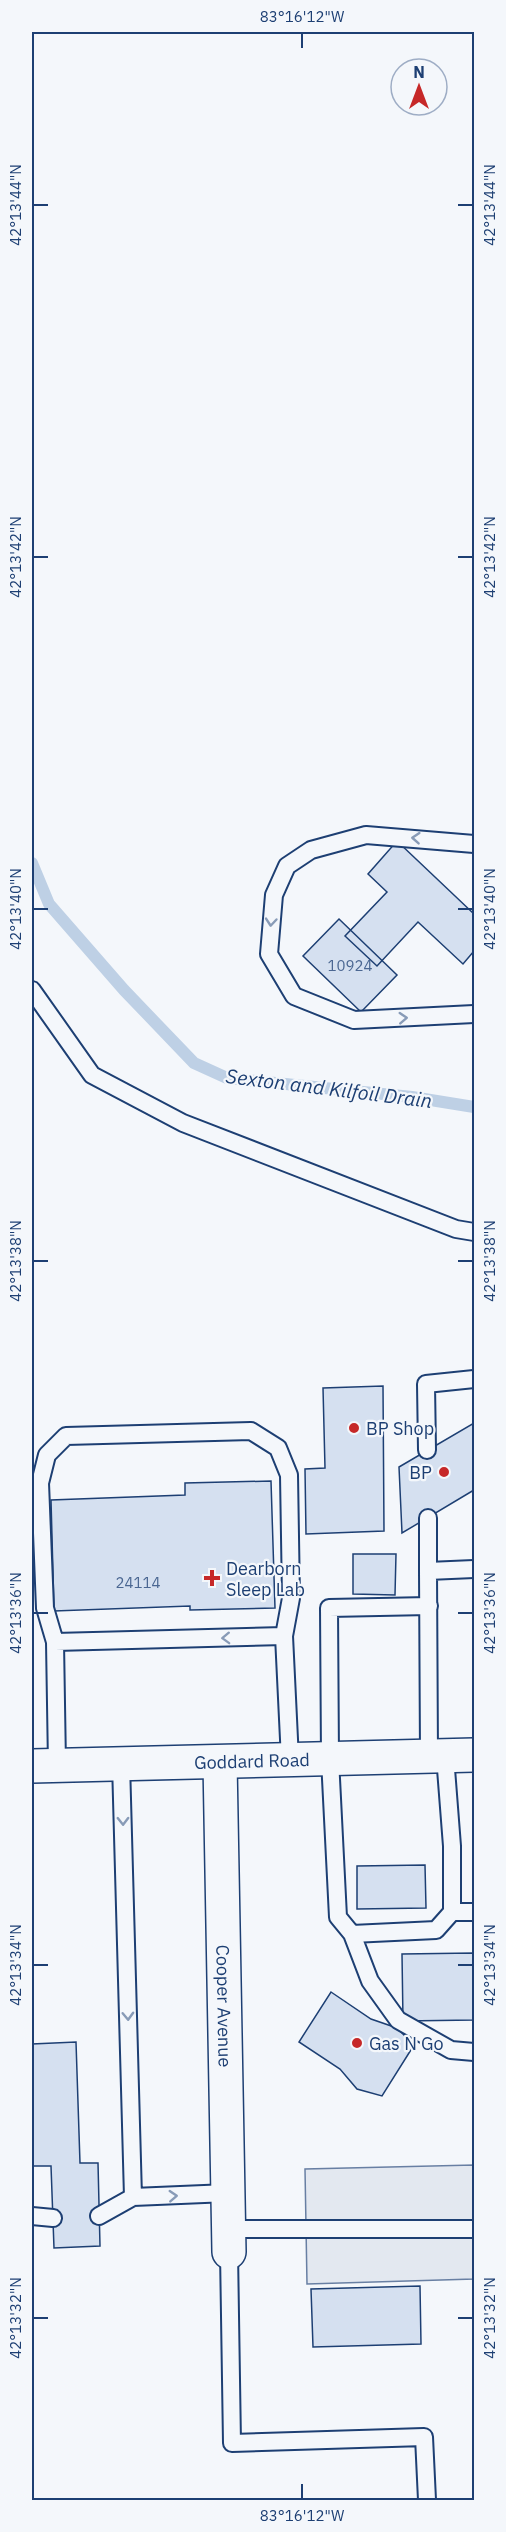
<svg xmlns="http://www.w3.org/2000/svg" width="506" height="2532" viewBox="0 0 506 2532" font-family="'IBM Plex Sans',sans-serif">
  <rect width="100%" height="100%" fill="#f4f7fb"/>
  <path fill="#e3e8f0" stroke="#687fa3" stroke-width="1.5" d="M 474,2165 L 474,2279 L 307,2284 L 305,2169 Z"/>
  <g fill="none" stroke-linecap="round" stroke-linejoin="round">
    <path stroke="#bed0e5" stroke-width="12" d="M 32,863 L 49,904 L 124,990 L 194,1063 L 227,1078 L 412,1097 L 474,1107"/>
  </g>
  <path fill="#d5e0f0" stroke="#1d3f73" stroke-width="1.5" d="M 397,841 L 474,914 L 474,951 L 463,964 L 418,922 L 377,966 L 345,936 L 387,892 L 368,874 Z
    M 339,919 L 397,975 L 361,1012 L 303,956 Z
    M 383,1386 L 384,1531 L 306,1534 L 305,1469 L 325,1468 L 323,1388 Z
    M 474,1423 L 474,1490 L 402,1533 L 399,1467 Z
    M 271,1481 L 275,1608 L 190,1610 L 190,1606 L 54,1611 L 51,1500 L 185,1495 L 185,1483 Z
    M 353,1554 L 396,1554 L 395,1595 L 353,1594 Z
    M 425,1865 L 426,1908 L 357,1909 L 357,1866 Z
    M 474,1953 L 474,2020 L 403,2021 L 402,1954 Z
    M 331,1992 L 371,2019 L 397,2028 L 414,2045 L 382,2096 L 357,2089 L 340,2069 L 299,2042 Z
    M 76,2042 L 80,2163 L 98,2163 L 100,2246 L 54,2248 L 51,2166 L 32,2166 L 32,2044 Z
    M 420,2286 L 421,2344 L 313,2347 L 311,2289 Z"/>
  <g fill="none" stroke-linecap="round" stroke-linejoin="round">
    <defs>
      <path id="lane" d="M 474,844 L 366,835 L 311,850 L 287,866 L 274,895 L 269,954 L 294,996 L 354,1020 L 474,1014
        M 32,990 L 92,1075 L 183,1123 L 456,1229 L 474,1232
        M 427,1450 L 426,1384 L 474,1379
        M 428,1518 L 428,1571 L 474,1569
        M 428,1571 L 429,1756
        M 429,1606 L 329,1608 L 330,1759 L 338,1917 L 352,1934 L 436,1930 L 452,1912 L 452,1846 L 445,1756
        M 55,1642 L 284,1636
        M 121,1763 L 133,2197
        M 57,1765 L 55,1642 L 45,1608 L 40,1483 L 47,1455 L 66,1436 L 251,1431 L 278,1448 L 289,1475 L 291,1598 L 284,1636 L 290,1760
        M 452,1912 L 474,1912
        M 352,1934 L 370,1981 L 398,2020 L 451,2050 L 474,2052
        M 32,2216 L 53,2218
        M 99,2216 L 133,2197 L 228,2193
        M 228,2229 L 474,2229
        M 229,2252 L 232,2443 L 424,2437 L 427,2500"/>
      <g id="street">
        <path id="s1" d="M 220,1762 L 229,2252"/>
      </g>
      <g id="secondary">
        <path id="s2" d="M 32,1766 L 474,1755"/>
      </g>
    </defs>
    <use href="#lane" stroke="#1d3f73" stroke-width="20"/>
    <use href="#street" stroke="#1d3f73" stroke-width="36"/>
    <use href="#secondary" stroke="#1d3f73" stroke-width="36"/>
    <use href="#lane" stroke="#f4f7fb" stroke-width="16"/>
    <use href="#street" stroke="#f4f7fb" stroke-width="33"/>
    <use href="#secondary" stroke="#f4f7fb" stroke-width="33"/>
  </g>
  <defs><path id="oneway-chevron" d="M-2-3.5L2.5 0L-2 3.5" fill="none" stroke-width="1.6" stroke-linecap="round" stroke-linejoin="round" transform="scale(1.5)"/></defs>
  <g stroke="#889bb7">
    <use href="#oneway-chevron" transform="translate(416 838) rotate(-176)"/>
    <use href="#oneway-chevron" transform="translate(271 922) rotate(95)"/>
    <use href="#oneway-chevron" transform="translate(403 1018) rotate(-3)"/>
    <use href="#oneway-chevron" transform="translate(226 1638) rotate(178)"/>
    <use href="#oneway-chevron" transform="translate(123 1821) rotate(89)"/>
    <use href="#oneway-chevron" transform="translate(128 2016) rotate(88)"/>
    <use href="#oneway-chevron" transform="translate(173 2196) rotate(-3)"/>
  </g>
  <path fill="none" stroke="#1d3f73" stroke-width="2" d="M 302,33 L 302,48M 33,205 L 48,205M 458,205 L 473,205M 33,557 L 48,557M 458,557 L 473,557M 33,909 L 48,909M 458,909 L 473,909M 33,1261 L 48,1261M 458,1261 L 473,1261M 33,1613 L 48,1613M 458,1613 L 473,1613M 33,1965 L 48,1965M 458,1965 L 473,1965M 33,2318 L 48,2318M 458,2318 L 473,2318M 302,2484 L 302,2499"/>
  <g fill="#c62828" stroke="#f4f7fb" stroke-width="2">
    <circle cx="354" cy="1428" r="6"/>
    <circle cx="444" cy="1472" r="6"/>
    <path d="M209 1569h6v6h6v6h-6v6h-6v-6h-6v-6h6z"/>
    <circle cx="357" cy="2043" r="6"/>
  </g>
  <g text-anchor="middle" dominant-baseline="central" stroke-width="4.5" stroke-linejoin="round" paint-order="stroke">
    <g font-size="15" fill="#4b6792">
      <text x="350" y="965">10924</text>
      <text x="138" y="1582">24114</text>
    </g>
    <g font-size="18" fill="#1d3f73" stroke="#f4f7fb" text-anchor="start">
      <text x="366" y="1428">BP Shop</text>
      <text x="432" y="1472" text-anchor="end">BP</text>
      <text x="226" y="1568">Dearborn<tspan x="226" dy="21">Sleep Lab</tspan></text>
      <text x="369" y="2043">Gas N Go</text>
    </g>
    <g font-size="18" fill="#1d3f73" stroke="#f4f7fb">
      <text stroke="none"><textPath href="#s2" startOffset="220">Goddard Road</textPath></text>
      <text stroke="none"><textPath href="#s1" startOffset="244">Cooper Avenue</textPath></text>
    </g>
    <g font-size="20" font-style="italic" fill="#1d3f73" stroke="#f4f7fb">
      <text transform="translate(329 1088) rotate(7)">Sexton and Kilfoil Drain</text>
    </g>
  </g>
  <rect width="506" height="2532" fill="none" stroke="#f4f7fb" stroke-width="66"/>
  <g transform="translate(419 87)"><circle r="28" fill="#f4f7fb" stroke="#9eadc5" stroke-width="1.5"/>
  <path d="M0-4.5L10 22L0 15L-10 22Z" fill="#c62828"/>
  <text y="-9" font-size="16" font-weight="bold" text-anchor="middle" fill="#1d3f73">N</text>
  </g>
  <rect x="33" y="33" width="440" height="2466" fill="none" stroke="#1d3f73" stroke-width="2"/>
  <g font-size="15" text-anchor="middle" fill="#1d3f73">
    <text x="302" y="22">83°16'12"W</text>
    <text transform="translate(16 205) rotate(-90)" y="5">42°13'44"N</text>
    <text transform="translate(490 205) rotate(-90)" y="5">42°13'44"N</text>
    <text transform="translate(16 557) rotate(-90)" y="5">42°13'42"N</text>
    <text transform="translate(490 557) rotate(-90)" y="5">42°13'42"N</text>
    <text transform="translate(16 909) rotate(-90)" y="5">42°13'40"N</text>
    <text transform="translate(490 909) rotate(-90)" y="5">42°13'40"N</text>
    <text transform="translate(16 1261) rotate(-90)" y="5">42°13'38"N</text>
    <text transform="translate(490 1261) rotate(-90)" y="5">42°13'38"N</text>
    <text transform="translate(16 1613) rotate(-90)" y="5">42°13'36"N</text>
    <text transform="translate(490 1613) rotate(-90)" y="5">42°13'36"N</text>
    <text transform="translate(16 1965) rotate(-90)" y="5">42°13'34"N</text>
    <text transform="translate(490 1965) rotate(-90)" y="5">42°13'34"N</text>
    <text transform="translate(16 2318) rotate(-90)" y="5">42°13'32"N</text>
    <text transform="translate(490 2318) rotate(-90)" y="5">42°13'32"N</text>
    <text x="302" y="2521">83°16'12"W</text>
  </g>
</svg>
